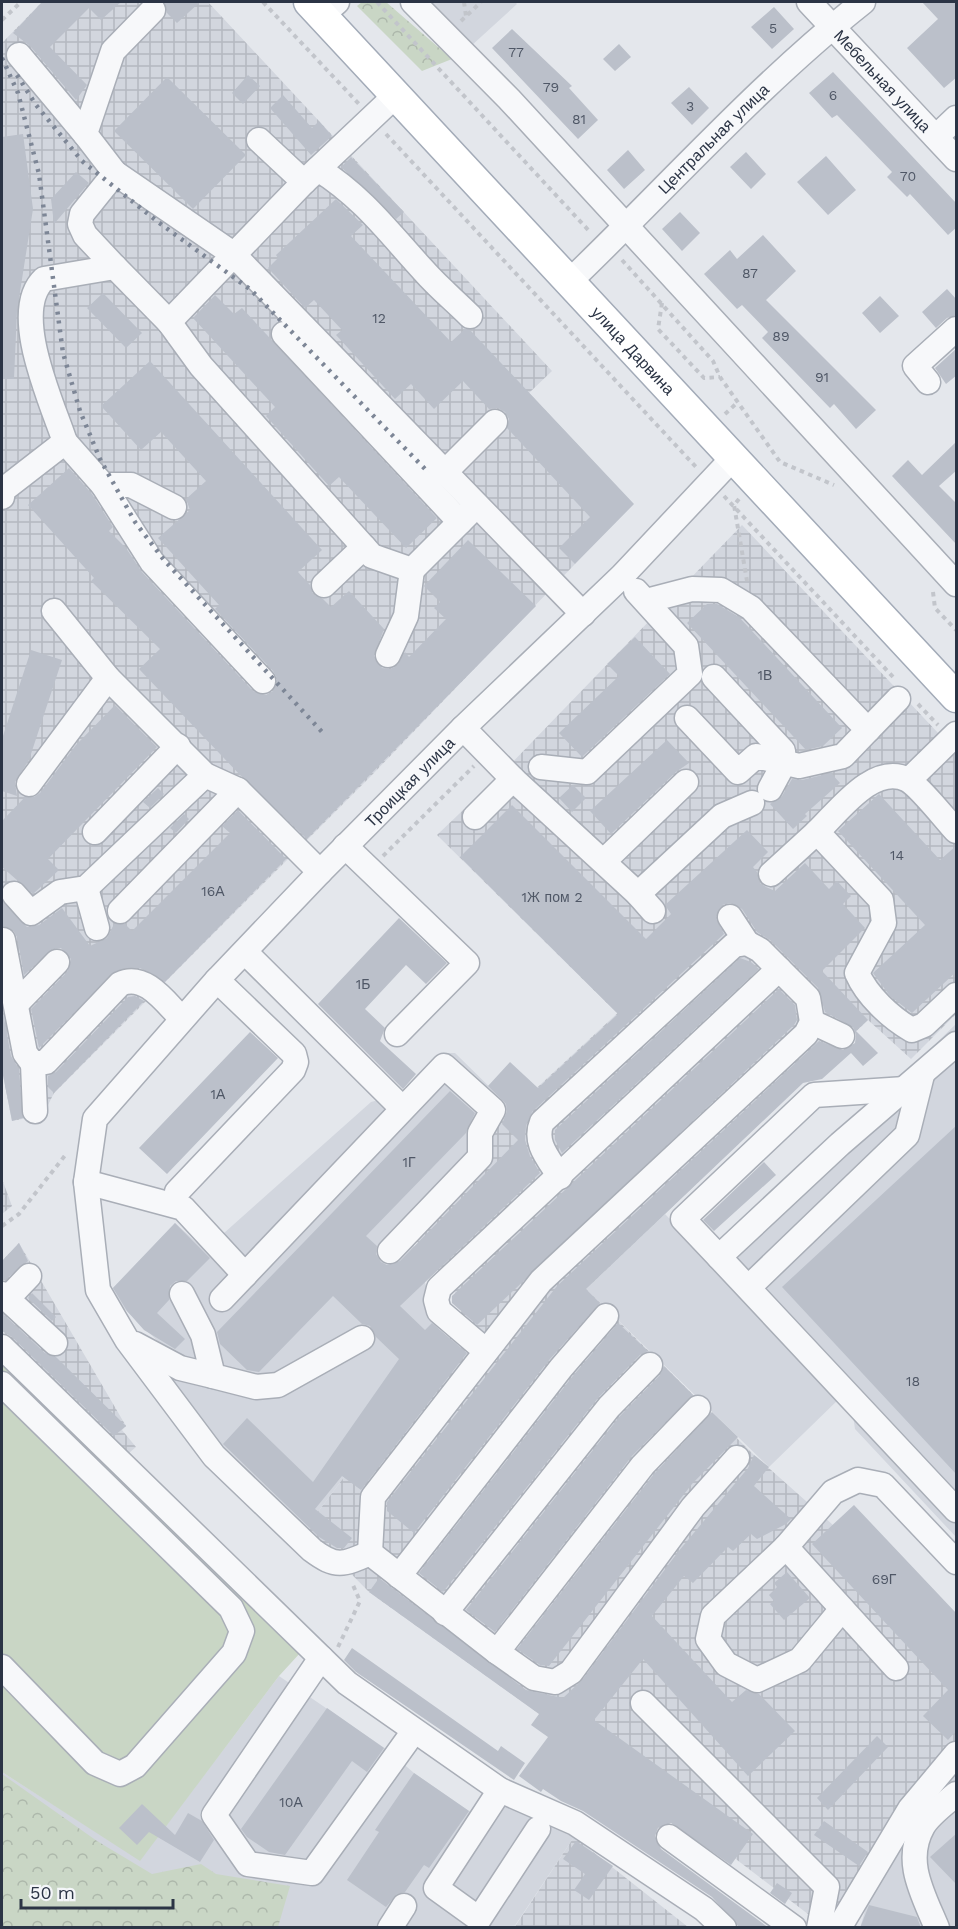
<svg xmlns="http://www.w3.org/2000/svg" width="958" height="1929" viewBox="0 0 958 1929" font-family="'Work Sans',sans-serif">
  <defs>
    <pattern id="industrial-grid" width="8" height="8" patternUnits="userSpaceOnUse" patternTransform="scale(1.5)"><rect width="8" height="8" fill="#d2d6de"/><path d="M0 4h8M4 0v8" fill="none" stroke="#b4b8c0"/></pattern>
    <pattern id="forest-crowns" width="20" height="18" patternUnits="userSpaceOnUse" patternTransform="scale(1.5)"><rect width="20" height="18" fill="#c9d6c5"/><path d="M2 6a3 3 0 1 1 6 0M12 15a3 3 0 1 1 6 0" fill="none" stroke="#adb8ab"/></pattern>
  </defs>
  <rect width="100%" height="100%" fill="#e4e7ec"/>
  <path fill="#d2d6de" d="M 427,2 L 515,2 L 517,4 L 471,46 Z
    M 956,1024 L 956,1537 L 855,1429 L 852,1408 L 720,1252 Z
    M 446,1053 L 455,1053 L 513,1110 L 410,1232 L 445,1350 L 418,1378 L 306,1528 L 221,1445 L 163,1368 L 171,1354 L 108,1293 L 175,1223 L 205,1250 L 371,1102 L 409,1092 Z
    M 665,1214 L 841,1397 L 769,1467 L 586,1289 Z
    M 279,1676 L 386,1749 L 414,1773 L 469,1811 L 507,1806 L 574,1837 L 514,1927 L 2,1927 L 2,1772 L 140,1860 Z
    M 956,1771 L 956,1927 L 860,1928 L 867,1904 L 924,1802 Z"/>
  <path fill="url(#industrial-grid)" d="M 42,2 L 208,2 L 552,371 L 529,393 L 604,473 L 575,564 L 371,776 L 54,1093 L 43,1115 L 12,1121 L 2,1070 L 2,43 Z
    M 742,525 L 956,752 L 956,1014 L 911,1059 L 868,1020 L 586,1289 L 754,1455 L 833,1525 L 956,1614 L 956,1742 L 908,1797 L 825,1927 L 544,1713 L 552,1695 L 538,1713 L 369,1592 L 306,1528 L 418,1378 L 445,1350 L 464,1305 L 410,1232 L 500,1122 L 677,958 L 616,1012 L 437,835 L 504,771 Z
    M 2,1179 L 12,1206 L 2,1214 Z
    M 19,1243 L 126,1426 L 122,1430 L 136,1447 L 129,1453 L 2,1331 L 2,1261 Z
    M 574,1837 L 688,1927 L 514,1928 Z"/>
  <path fill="#c9d6c5" d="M 2,1363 L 301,1652 L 279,1676 L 140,1861 L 2,1772 Z"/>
  <path fill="url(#forest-crowns)" d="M 362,2 L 386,2 L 452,59 L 422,71 L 357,6 Z
    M 2,1774 L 97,1841 L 152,1874 L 201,1864 L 216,1874 L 290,1886 L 278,1927 L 2,1927 Z"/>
  <path fill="#bbc0ca" d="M 42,2 L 121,2 L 101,20 L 89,8 L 50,47 L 87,85 L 76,100 L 30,46 L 13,33 Z
    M 164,2 L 200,2 L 177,23 L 167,13 Z
    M 922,2 L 957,2 L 957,77 L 944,88 L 907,48 L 938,19 Z
    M 774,7 L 794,29 L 772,49 L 751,27 Z
    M 512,29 L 572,86 L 569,88 L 598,120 L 578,139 L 492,48 Z
    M 619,44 L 631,57 L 615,71 L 603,59 Z
    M 833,72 L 957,204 L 957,227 L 948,235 L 910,194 L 907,197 L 887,177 L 892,172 L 837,115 L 832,118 L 809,93 Z
    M 248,75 L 260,86 L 243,104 L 232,93 Z
    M 167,77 L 246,155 L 193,209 L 114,131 Z
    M 689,87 L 709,108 L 692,125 L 671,103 Z
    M 283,95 L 312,128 L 319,121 L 332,136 L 311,155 L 270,108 Z
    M 23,134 L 33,209 L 17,311 L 14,379 L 2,379 L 2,137 Z
    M 628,150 L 645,170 L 624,189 L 607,170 Z
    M 746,152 L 766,174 L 751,189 L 730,167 Z
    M 826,156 L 856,190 L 828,215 L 797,182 Z
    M 351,157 L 404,212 L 396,219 L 341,167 Z
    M 76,172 L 89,183 L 54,224 L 51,199 Z
    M 336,199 L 363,225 L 351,236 L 451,342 L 465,329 L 470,330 L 634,504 L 575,564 L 559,548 L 590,517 L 507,428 L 509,419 L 505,412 L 498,408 L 489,409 L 463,381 L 434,409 L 411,384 L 395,399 L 336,335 L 342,330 L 314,300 L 305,308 L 268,268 L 278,258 L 276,255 Z
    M 680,212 L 700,233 L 682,251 L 662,229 Z
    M 763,235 L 796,271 L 766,300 L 876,410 L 856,429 L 834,404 L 830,408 L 762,338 L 768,332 L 742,305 L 737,309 L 704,274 L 730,250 L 737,259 Z
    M 947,289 L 957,300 L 957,315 L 947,318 L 936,328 L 922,312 Z
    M 103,293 L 142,333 L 126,348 L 87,308 Z
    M 215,295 L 234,314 L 242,308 L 437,518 L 406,548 L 339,477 L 329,486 L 266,416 L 275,407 L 193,318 Z
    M 880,296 L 899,316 L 880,333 L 862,313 Z
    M 957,348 L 957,375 L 946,384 L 935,368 Z
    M 150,361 L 322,550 L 298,572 L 310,585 L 313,594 L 323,599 L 331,607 L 349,591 L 384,629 L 374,656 L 382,668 L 390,669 L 397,666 L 405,652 L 409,657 L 446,619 L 434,608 L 440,602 L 424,586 L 468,540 L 536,606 L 307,839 L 241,776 L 139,669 L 160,649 L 91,581 L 94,578 L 28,505 L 69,468 L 92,494 L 113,527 L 109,531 L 126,548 L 142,572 L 253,691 L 266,695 L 273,691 L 277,678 L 273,671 L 215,609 L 219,605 L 158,538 L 190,510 L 186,499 L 206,481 L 161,432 L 141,450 L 101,406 Z
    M 957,441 L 957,470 L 939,486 L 957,504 L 957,545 L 892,476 L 908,460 L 922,475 Z
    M 707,604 L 717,604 L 739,617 L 842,728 L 823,746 L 806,750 L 687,623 Z
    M 635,637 L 670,674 L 582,757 L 559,733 L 619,676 L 607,664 Z
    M 31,650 L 62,660 L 29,760 L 15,782 L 17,796 L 2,791 L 2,739 Z
    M 115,705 L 157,747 L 48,859 L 59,870 L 33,894 L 2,867 L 2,821 L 25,797 L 34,797 L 40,793 L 76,745 Z
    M 667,740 L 689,763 L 676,772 L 611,834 L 590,811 Z
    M 831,773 L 840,783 L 805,814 L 807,816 L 793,829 L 770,804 L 782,796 L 792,779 L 802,780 Z
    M 573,785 L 586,798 L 572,812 L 559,798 Z
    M 158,788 L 164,794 L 150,808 L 143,802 Z
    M 879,794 L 940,860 L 957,845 L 957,971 L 912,1013 L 890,996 L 873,973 L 925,925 L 838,831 Z
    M 512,805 L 646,939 L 671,914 L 665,905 L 747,830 L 768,852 L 753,867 L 757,872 L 760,883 L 766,887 L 775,891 L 805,863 L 829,889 L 837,881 L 851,896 L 843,904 L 865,928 L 822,971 L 868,1020 L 856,1031 L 878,1053 L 863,1066 L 851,1053 L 822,1079 L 803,1083 L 586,1289 L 600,1303 L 550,1359 L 414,1533 L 387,1511 L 387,1502 L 557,1286 L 819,1041 L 843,1050 L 855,1043 L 856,1035 L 853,1027 L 825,1012 L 818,988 L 770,940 L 757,932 L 742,909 L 730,903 L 722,905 L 716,918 L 724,934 L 532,1112 L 526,1126 L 525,1140 L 530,1156 L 540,1173 L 400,1306 L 425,1330 L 432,1323 L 467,1353 L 361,1490 L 342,1476 L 315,1509 L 352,1538 L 344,1548 L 337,1548 L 319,1537 L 223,1444 L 247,1418 L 313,1482 L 399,1359 L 376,1337 L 370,1326 L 362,1324 L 333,1296 L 259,1372 L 247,1370 L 220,1344 L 217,1332 L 450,1091 L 475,1113 L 466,1133 L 366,1236 L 377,1246 L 376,1254 L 381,1262 L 387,1265 L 400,1261 L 518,1140 L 502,1124 L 507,1111 L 506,1104 L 488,1086 L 510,1062 L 538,1088 L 618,1014 L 460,857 Z
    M 238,810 L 286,859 L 165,982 L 140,968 L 116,971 L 39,1048 L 31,1009 L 67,972 L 71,959 L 61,948 L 53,949 L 24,975 L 17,937 L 13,930 L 2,926 L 2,900 L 27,927 L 39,925 L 62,908 L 90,946 L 107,938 L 114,924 L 125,924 L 132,931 L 230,833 L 222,826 Z
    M 184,814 L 189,819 L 176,833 L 170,828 Z
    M 399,918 L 447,963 L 426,984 L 406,965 L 365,1009 L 385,1028 L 380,1041 L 416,1074 L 403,1089 L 318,1004 Z
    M 740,958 L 751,962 L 759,969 L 562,1153 L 555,1140 L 555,1130 Z
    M 779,989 L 795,1005 L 797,1020 L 794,1025 L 477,1325 L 452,1303 L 452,1296 Z
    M 135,996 L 144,1001 L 54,1093 L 48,1087 L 48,1076 L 56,1072 L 128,997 Z
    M 2,1007 L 11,1056 L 19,1069 L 23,1118 L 12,1121 L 2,1070 Z
    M 250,1032 L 278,1058 L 167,1174 L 139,1148 Z
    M 957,1125 L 957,1475 L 782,1287 Z
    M 764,1162 L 776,1175 L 714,1231 L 703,1220 Z
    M 175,1223 L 210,1258 L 187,1281 L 176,1281 L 170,1286 L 169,1300 L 157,1313 L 185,1339 L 175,1349 L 144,1330 L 127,1311 L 113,1288 Z
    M 19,1243 L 28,1261 L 5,1280 L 2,1280 L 2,1261 Z
    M 32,1293 L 56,1317 L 52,1321 L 28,1298 Z
    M 2,1313 L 45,1353 L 56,1357 L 126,1426 L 114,1436 L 12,1337 L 2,1331 Z
    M 618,1323 L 648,1351 L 640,1355 L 598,1398 L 443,1592 L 419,1573 L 572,1377 Z
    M 664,1366 L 693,1395 L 632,1456 L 495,1632 L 466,1610 L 620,1416 L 660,1375 Z
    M 712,1412 L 738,1437 L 692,1484 L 549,1666 L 540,1665 L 517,1649 L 654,1474 Z
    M 754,1455 L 769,1467 L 754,1486 L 791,1519 L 786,1524 L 757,1539 L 751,1534 L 733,1551 L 728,1547 L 693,1583 L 684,1576 L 652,1616 L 732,1702 L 746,1690 L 759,1694 L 795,1731 L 748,1776 L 643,1659 L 594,1720 L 753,1834 L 731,1865 L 671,1823 L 658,1828 L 655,1836 L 661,1849 L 769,1928 L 740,1928 L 712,1897 L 583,1811 L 561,1801 L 543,1789 L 541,1792 L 519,1776 L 548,1737 L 531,1725 L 539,1714 L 369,1592 L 379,1578 L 526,1690 L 563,1698 L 582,1680 L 678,1552 L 748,1468 Z
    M 854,1505 L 957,1614 L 956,1731 L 948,1740 L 923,1716 L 948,1690 L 812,1544 Z
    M 787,1572 L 810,1598 L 784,1620 L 770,1604 L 774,1601 L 769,1595 L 777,1587 L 774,1583 Z
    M 352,1648 L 498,1751 L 501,1746 L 525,1763 L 514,1780 L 356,1672 L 344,1660 Z
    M 327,1708 L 384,1748 L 367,1772 L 352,1761 L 285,1855 L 269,1852 L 247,1837 L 241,1829 Z
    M 877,1736 L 888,1747 L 828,1810 L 817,1798 Z
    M 414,1773 L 469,1811 L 429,1868 L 424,1865 L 405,1892 L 397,1894 L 386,1907 L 347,1880 L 379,1832 L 375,1830 Z
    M 142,1804 L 175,1835 L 188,1813 L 202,1821 L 214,1840 L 200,1862 L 149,1832 L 137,1845 L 119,1828 Z
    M 824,1821 L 868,1852 L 859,1866 L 814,1835 Z
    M 957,1833 L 957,1885 L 930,1857 Z
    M 576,1841 L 613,1866 L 589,1900 L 574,1890 L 585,1874 L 563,1859 Z
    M 777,1883 L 792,1893 L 785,1904 L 770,1893 Z
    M 869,1905 L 917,1917 L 921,1928 L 860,1928 Z"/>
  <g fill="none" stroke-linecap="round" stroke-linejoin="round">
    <defs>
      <g id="minor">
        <path d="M 413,2 L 509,99 L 956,584"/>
        <path id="s1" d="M 809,2 L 956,159"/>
        <path d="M 322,15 L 337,2"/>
        <path d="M 19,55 L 85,134"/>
        <path d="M 936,137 L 956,118"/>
        <path d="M 259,140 L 304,182"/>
        <path d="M 318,169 C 363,197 389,233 424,271 C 438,287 455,301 470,316"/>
        <path d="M 115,173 L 233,254 L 583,614"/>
        <path d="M 115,267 L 169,322 L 201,366 L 372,556 L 412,570 L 476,506"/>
        <path id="s2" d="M 570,281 C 667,188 757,86 863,2"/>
        <path d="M 169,322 L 304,182 L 396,95"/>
        <path d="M 284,334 L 460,522"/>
        <path d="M 928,382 L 915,366 L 956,329"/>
        <path d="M 65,442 L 103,485 L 152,562 L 263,681"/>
        <path d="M 444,473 L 495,422"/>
        <path d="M 103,485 L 131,485 L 174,507"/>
        <path d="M 2,497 L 3,490 L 65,442 C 53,405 9,312 44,279 L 115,267 L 85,235 L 80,224 L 82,214 L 115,173 L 85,134 L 113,51 L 153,10"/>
        <path d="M 324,585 L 364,547"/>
        <path d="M 646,601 L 692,589 L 721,590 L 751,608 L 868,730 L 843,756 L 799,766 L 756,756 L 738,772 L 687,718"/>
        <path d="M 54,611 L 108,678 L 205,775 L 238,790 L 320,872"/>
        <path d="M 388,655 L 406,616 L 412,570"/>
        <path d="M 714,677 L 783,751 L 784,763 L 770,789"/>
        <path d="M 463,728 L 513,779 L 638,894 L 722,816 L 752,803"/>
        <path d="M 868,730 L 898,699"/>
        <path d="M 541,767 L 587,772 L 690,674 L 686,646 L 636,591"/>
        <path d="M 909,780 L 956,734"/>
        <path d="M 29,784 L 108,678"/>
        <path d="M 475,817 L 513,779"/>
        <path d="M 956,831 C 945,819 920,787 908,780 C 874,762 839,811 817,832 L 881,900 L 884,923 L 857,973 C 867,996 891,1018 912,1030 L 924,1025 L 956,995"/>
        <path d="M 95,832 L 178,746"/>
        <path d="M 345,846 L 467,963 L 397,1034"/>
        <path d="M 604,861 L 686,782"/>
        <path d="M 771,874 L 817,832"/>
        <path d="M 86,888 L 97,928"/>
        <path d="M 14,894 L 31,913 L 60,892 L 86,888 L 205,775"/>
        <path d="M 638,894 L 653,911"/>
        <path d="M 120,911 L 238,790"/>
        <path d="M 730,917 L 747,943"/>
        <path d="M 3,940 L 25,1053 L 33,1064 L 46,1062 L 120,984 C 145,972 166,1003 182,1019"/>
        <path d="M 245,952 L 402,1108"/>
        <path d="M 17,1003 L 57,962"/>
        <path d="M 812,1022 L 842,1036"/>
        <path d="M 956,1044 L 840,1144 L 719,1257 L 956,1510"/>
        <path d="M 33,1064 L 35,1111"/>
        <path d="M 86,1182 L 183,1208 L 245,1275"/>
        <path d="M 177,1192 L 293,1070 L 296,1062 L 294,1054 L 217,980"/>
        <path d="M 719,1257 L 683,1219 L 814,1095 L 905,1089"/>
        <path d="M 749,1287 L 907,1135 L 922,1075"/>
        <path d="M 2,1294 L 55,1343"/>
        <path d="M 182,1294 L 203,1335 L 213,1376 L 256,1387 L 278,1385 L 362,1338"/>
        <path d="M 7,1299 L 29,1276"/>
        <path d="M 222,1299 L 444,1066 L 493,1110 L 480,1133 L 480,1157 L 390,1251"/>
        <path d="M 135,1344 L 180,1368 L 213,1376"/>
        <path d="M 2,1347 L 347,1683 L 500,1790 L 575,1823 L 704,1909 L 724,1928"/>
        <path d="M 486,1351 L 439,1311 L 436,1300 L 439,1288 L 779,969"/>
        <path d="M 2,1384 L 231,1608 L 242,1631 L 234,1653 L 135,1766 L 120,1774 L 95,1763 L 2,1667"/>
        <path d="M 786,1547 L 896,1668"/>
        <path id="s3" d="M 370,1553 C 343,1565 336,1568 312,1550 L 214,1456 L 127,1340 L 98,1290 L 86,1182 L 95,1119 L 217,980 L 320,872 L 463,728 L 622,576 L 734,457"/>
        <path d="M 370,1553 L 373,1497 L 541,1281 L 806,1034 L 812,1022 L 808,998 L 760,950 L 747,943 L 734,945 L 542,1122 C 533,1143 549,1159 560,1177"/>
        <path d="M 370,1553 L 497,1652 L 534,1678 L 555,1682 L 571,1672 L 693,1507 L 737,1458"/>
        <path d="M 399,1576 L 561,1368 L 606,1316"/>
        <path d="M 842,1609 L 800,1660 L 757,1680 L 726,1664 L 708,1639 L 713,1616 L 786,1547 L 833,1492 L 858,1480 L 883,1485 L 956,1562"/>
        <path d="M 445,1613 L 609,1407 L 650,1365"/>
        <path d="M 497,1652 L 643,1465 L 698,1408"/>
        <path d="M 321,1658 L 214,1815 L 248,1864 L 312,1873 L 414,1731"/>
        <path d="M 643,1703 L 827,1887 L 819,1928"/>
        <path d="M 500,1790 L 436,1888 L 479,1919 L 538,1829"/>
        <path d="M 669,1837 L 794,1928"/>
        <path d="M 390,1928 L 404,1906"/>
        <path d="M 839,1928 L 910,1809 L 956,1754"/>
        <path d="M 937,1928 C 923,1894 903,1861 923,1826 C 930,1814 946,1803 956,1794"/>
      </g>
      <g id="major">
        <path id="s4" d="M 309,2 L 956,697"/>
      </g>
    </defs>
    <use href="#minor" stroke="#a9aeb7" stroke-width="27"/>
    <use href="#major" stroke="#a3abb8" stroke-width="33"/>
    <path stroke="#c2c5cb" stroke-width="4" stroke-dasharray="4.5 4.5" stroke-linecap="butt" d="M 263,2 L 359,104
      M 377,2 L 591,233
      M 464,2 L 466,16
      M 2,20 L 21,2
      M 461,21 L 481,2
      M 386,134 L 696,467
      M 622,260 L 713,361 L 720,377 L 780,462 L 834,485
      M 662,303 L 658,329 L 704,378 L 720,377
      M 725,414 L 738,402
      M 724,496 L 895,679
      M 739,499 L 734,505 L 747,581
      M 933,592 L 935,608 L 956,630
      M 918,704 L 938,725
      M 383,856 L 474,766
      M 2,1226 L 19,1214 L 67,1153
      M 338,1647 L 360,1601 L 352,1583"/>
    <use href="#minor" stroke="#f7f8fa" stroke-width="24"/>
    <use href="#major" stroke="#fff" stroke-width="30"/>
    <path stroke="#7d8696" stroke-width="4.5" stroke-dasharray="3 6" stroke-linecap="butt" d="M 2,58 L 18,93 L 39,174 L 63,353 L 80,411 L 100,459 L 135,522 L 164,560 L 323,733
      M 17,75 L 36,105 L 82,161 L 158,222 L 251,290 L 427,471"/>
  </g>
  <g text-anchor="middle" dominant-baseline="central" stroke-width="6" stroke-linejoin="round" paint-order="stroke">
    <g font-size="14" fill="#4f5766">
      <text x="773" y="28">5</text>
      <text x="516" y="52">77</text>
      <text x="551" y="87">79</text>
      <text x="833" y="95">6</text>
      <text x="690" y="106">3</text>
      <text x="579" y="119">81</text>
      <text x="908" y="176">70</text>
      <text x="750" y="273">87</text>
      <text x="379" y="318">12</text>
      <text x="781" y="336">89</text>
      <text x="822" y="377">91</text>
      <text x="765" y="675">1В</text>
      <text x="897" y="855">14</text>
      <text x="213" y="891">16А</text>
      <text x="552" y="897">1Ж пом 2</text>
      <text x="363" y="984">1Б</text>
      <text x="218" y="1094">1А</text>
      <text x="409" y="1162">1Г</text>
      <text x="913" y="1381">18</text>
      <text x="884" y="1579">69Г</text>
      <text x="291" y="1802">10А</text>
    </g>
    <g font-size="16" fill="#2b3445" stroke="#f4f6f9">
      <text stroke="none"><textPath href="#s1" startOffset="108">Мебельная улица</textPath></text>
      <text stroke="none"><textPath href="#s2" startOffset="202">Центральная улица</textPath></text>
      <text stroke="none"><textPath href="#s4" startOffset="476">улица Дарвина</textPath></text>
      <text stroke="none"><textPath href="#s3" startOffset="1035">Троицкая улица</textPath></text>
    </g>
  </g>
  <rect width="958" height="1929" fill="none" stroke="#2b3445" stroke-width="6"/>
  <path d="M21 1899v9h152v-9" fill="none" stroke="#2b3445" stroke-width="3"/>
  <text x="30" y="1899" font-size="18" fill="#2b3445" stroke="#f4f6f9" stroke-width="4.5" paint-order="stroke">50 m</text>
</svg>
